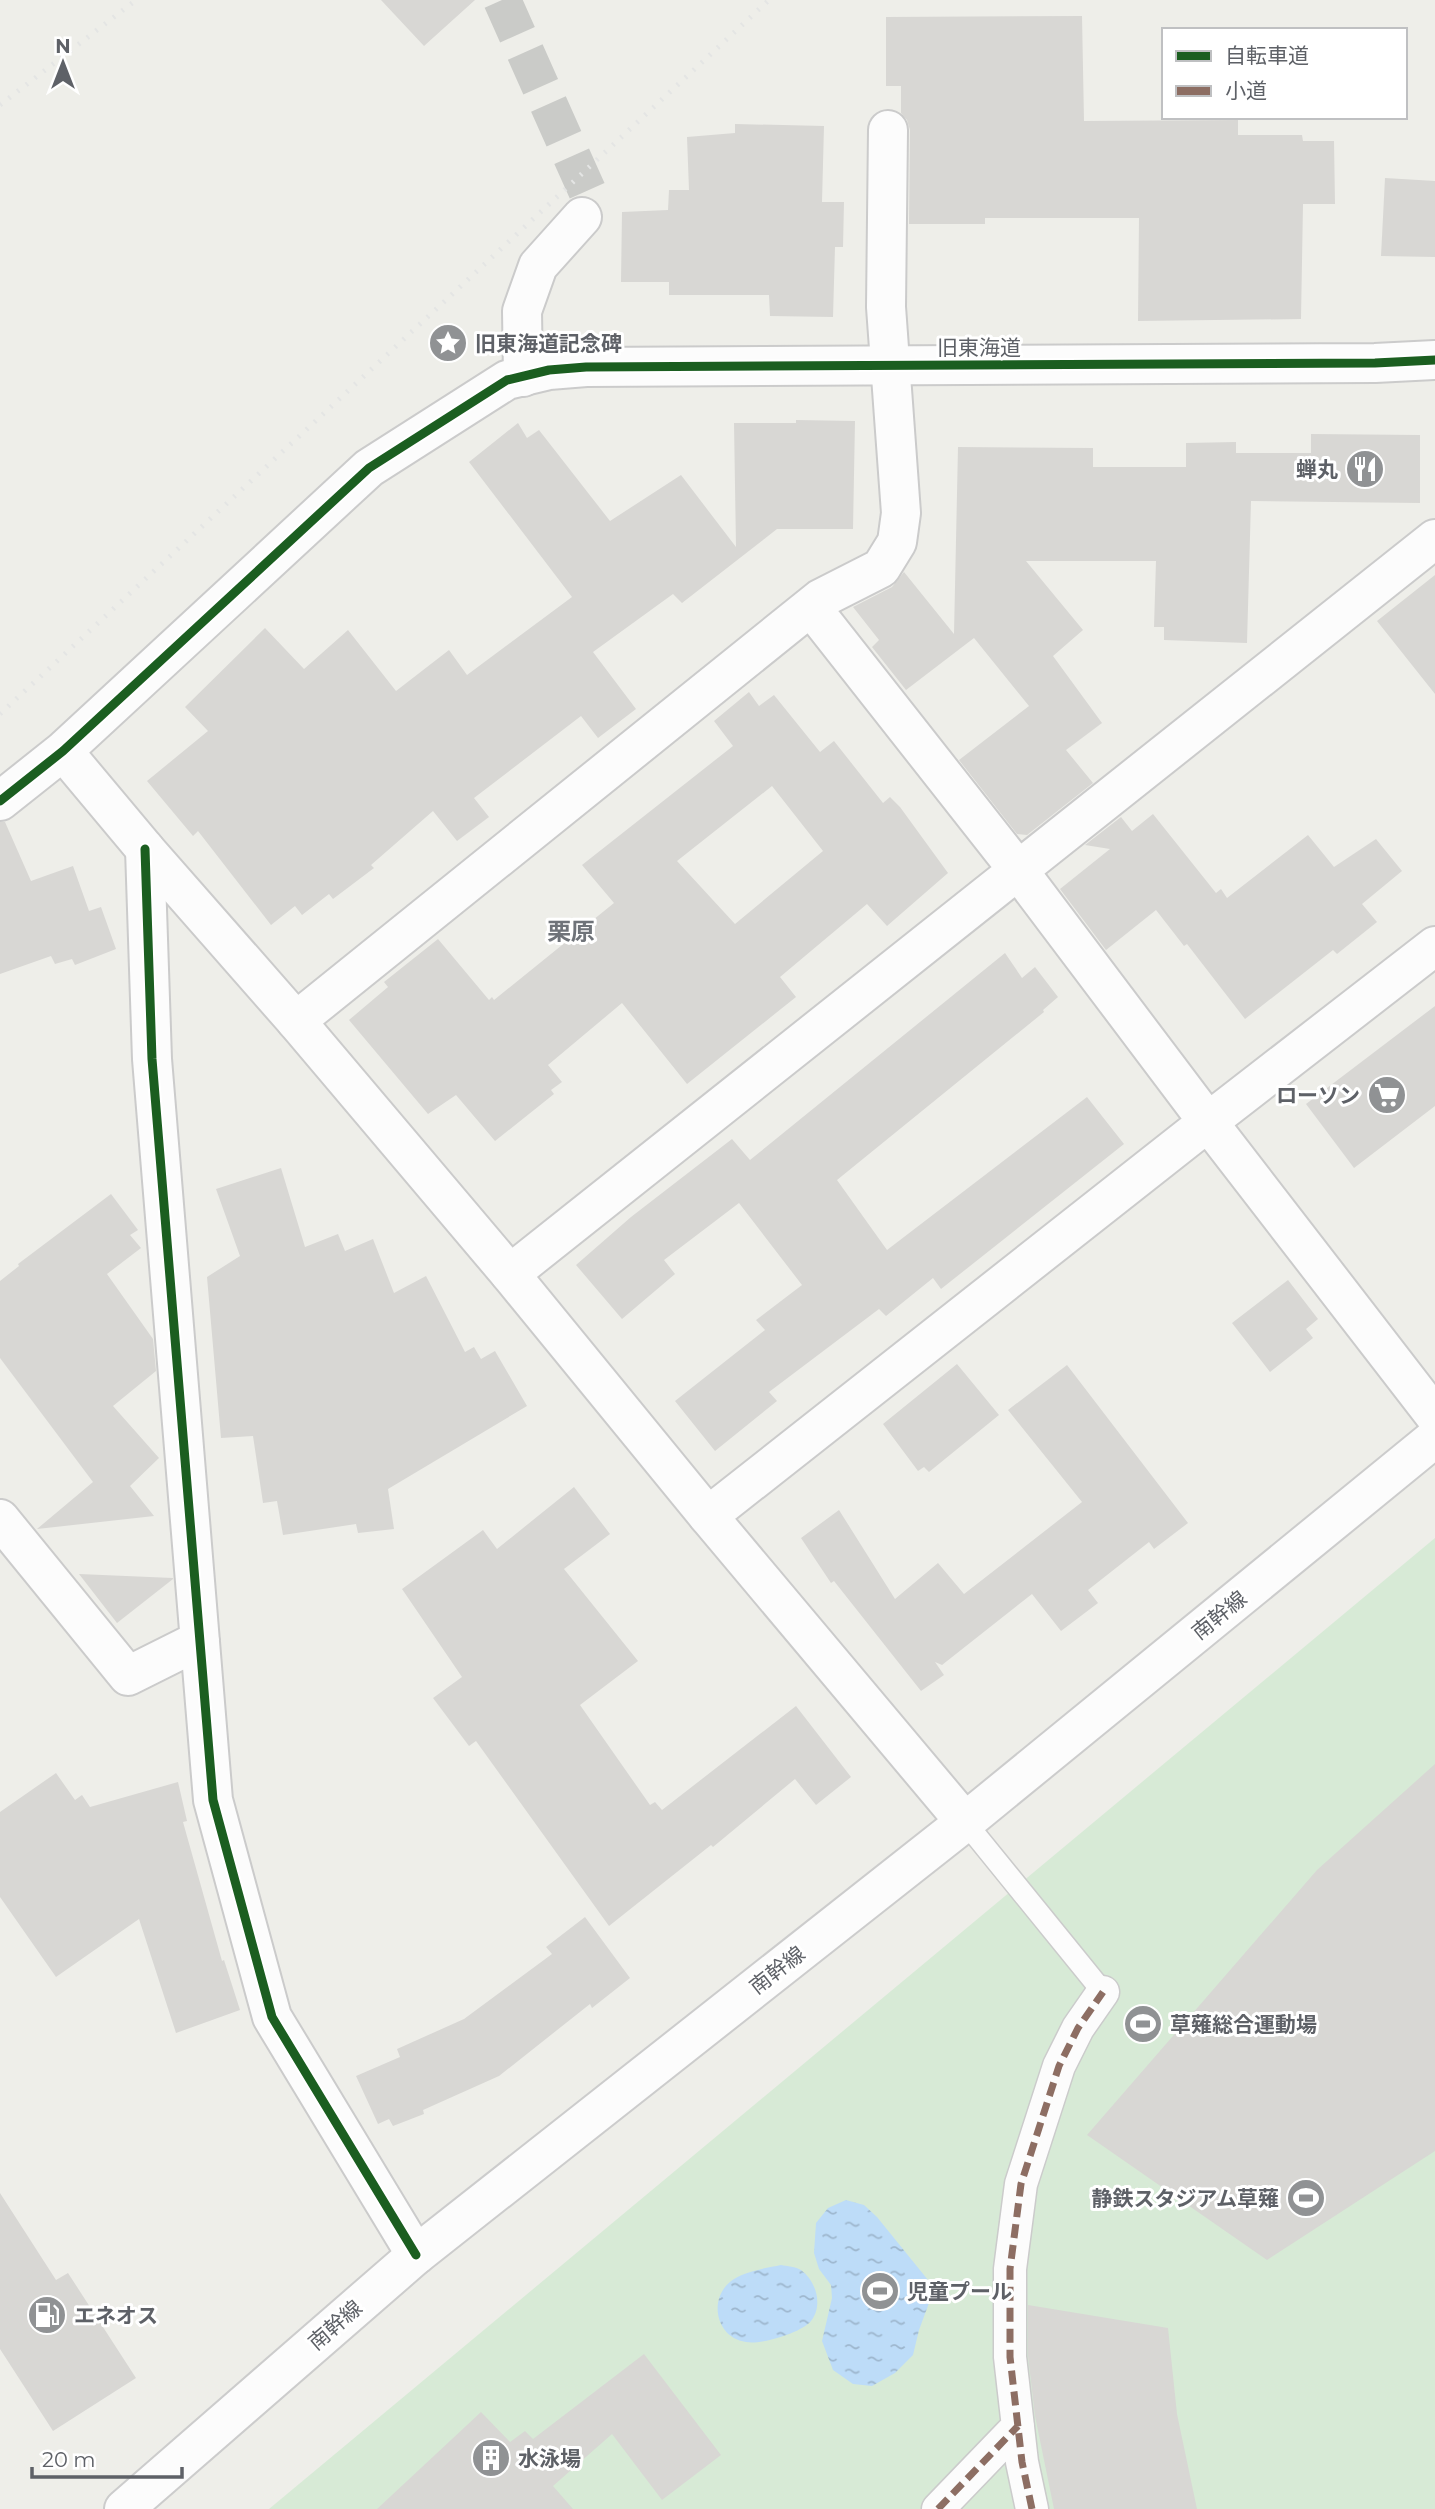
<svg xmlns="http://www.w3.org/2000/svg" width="1435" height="2509" viewBox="0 0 1435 2509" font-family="Montserrat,'Noto Sans JP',sans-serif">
  <defs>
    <pattern id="water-ripples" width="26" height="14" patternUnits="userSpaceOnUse" patternTransform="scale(1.75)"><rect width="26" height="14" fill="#bddcf8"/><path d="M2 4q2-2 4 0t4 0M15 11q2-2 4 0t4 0" fill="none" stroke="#9db6cd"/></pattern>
  </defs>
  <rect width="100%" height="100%" fill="#eeeee9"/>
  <path fill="#d7ead6" d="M 1435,1538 L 1435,2509 L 269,2509 Z"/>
  <path fill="url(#water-ripples)" d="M 846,2200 L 864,2205 L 877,2217 L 928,2280 L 929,2303 L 919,2330 L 913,2355 L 895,2373 L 872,2386 L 853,2384 L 833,2370 L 822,2341 L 832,2298 L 831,2285 L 819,2269 L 814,2253 L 816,2223 L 828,2208 Z
    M 781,2265 C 787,2266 796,2267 801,2270 C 817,2282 823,2306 811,2321 C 801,2333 761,2345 746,2342 C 715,2338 707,2296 734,2279 C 747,2271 766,2268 781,2265 Z"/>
  <path fill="#d8d7d4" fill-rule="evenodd" d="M 381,0 L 475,0 L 424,46 Z
    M 1082,16 L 1084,121 L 1238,120 L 1238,135 L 1302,135 L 1303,141 L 1334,141 L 1335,204 L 1303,204 L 1301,319 L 1138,321 L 1139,218 L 985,218 L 985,224 L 909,224 L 910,130 L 907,120 L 901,113 L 901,86 L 886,86 L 886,17 Z
    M 735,124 L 824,126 L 822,202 L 844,202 L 843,247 L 835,247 L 833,317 L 770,316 L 769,295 L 669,295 L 669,282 L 621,282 L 622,212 L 668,210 L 669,190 L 689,190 L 687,137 L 735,133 Z
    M 1385,178 L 1435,181 L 1435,257 L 1381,256 Z
    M 796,420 L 855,421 L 853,529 L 777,529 L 682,603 L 673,594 L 593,652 L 636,709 L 598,738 L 581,716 L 474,798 L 489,817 L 457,841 L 433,811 L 371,865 L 374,868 L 333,899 L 329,894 L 302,915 L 295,906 L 271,925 L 198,831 L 193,836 L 147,781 L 208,731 L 185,707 L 265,628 L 304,669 L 348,630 L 396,691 L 449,650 L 467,675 L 572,597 L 469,462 L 518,423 L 527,438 L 539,430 L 610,521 L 681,475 L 736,547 L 734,423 L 796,423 Z
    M 1311,434 L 1420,435 L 1420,503 L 1251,501 L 1247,643 L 1164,640 L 1164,627 L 1154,627 L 1156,561 L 1026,561 L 1083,630 L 1053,656 L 1102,723 L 1066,750 L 1093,783 L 1027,835 L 1017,834 L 959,760 L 1029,706 L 974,638 L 906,690 L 872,647 L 879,640 L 853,607 L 892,587 L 904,572 L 954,634 L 958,447 L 1093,448 L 1093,467 L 1186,467 L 1186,443 L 1236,442 L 1236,453 L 1311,453 Z
    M 1435,575 L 1435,694 L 1377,621 Z
    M 749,692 L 759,706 L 774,695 L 820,752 L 834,741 L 883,803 L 890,797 L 900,807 L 948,873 L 887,926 L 867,904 L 780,977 L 796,997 L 687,1084 L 622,1003 L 548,1065 L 562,1082 L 551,1090 L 554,1094 L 495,1141 L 456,1095 L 428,1114 L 349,1020 L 388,987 L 384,982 L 438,939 L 489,1000 L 492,997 L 494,1000 L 614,903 L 582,865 L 733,746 L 714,721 ZM 772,786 L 823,851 L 735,924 L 677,861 Z
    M 1153,814 L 1216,893 L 1221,889 L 1227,898 L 1308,835 L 1334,867 L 1376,839 L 1402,871 L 1362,904 L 1377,922 L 1337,954 L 1333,950 L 1245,1019 L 1187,944 L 1184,946 L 1156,910 L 1106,950 L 1060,889 L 1110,849 L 1085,845 L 1121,817 L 1132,831 Z
    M 0,822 L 5,822 L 31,881 L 73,866 L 89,911 L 101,907 L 116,949 L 75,965 L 72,959 L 55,964 L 51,956 L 0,974 Z
    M 1005,953 L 1022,978 L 1035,967 L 1058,997 L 1043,1010 L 1044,1012 L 837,1180 L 887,1250 L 1087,1097 L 1124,1144 L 941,1289 L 933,1278 L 886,1316 L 879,1309 L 769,1392 L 777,1401 L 715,1451 L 675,1401 L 765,1330 L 756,1320 L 802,1285 L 739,1203 L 664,1260 L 675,1274 L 622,1319 L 576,1265 L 631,1217 L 732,1139 L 750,1160 Z
    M 1435,1006 L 1435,1106 L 1354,1168 L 1306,1104 Z
    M 281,1168 L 305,1247 L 338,1234 L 345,1251 L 373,1239 L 394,1293 L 426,1276 L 465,1352 L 474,1347 L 481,1359 L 495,1351 L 527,1406 L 388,1489 L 394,1529 L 358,1533 L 356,1524 L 283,1535 L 277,1501 L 263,1503 L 253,1436 L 221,1438 L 207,1277 L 240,1256 L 216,1189 Z
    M 111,1194 L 138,1230 L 130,1235 L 141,1248 L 107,1274 L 153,1339 L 156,1371 L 113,1406 L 159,1458 L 130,1486 L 154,1516 L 37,1529 L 93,1482 L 0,1358 L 0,1281 L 19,1266 L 18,1264 Z
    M 1288,1280 L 1318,1319 L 1306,1329 L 1313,1338 L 1270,1372 L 1232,1323 Z
    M 957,1364 L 999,1415 L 929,1472 L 924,1467 L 918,1471 L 883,1424 Z
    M 1067,1365 L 1188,1523 L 1154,1549 L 1149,1542 L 1088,1590 L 1098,1603 L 1061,1631 L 1032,1594 L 942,1665 L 935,1662 L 944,1675 L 921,1691 L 834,1581 L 831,1583 L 801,1538 L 839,1510 L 895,1599 L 938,1563 L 964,1594 L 1082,1502 L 1008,1410 Z
    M 574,1487 L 610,1534 L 564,1569 L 638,1661 L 580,1705 L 650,1805 L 655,1802 L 662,1810 L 796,1706 L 851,1777 L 816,1805 L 795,1779 L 713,1847 L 711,1845 L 609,1926 L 476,1741 L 469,1746 L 433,1698 L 462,1677 L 402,1589 L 483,1530 L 497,1549 Z
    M 79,1574 L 173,1578 L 173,1579 L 117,1623 Z
    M 1435,1764 L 1435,2151 L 1267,2260 L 1087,2135 L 1317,1870 Z
    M 56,1773 L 75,1800 L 82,1795 L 90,1807 L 178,1782 L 187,1821 L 183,1822 L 222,1961 L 224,1960 L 240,2010 L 176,2033 L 139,1919 L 56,1977 L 0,1897 L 0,1812 Z
    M 585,1917 L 630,1978 L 592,2008 L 590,2004 L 499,2076 L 423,2110 L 424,2114 L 393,2126 L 389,2119 L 378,2124 L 356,2076 L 400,2057 L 397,2049 L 464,2019 L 552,1954 L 546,1947 Z
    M 0,2193 L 56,2280 L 68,2273 L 136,2378 L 53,2431 L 0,2349 Z
    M 1028,2305 L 1168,2328 L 1177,2414 L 1197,2509 L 1054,2509 L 1035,2416 L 1028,2356 Z
    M 644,2354 L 721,2455 L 662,2500 L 612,2434 L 553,2486 L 573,2509 L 377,2509 L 481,2412 L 510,2442 L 525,2431 L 533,2439 Z"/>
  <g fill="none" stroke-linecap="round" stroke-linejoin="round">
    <path stroke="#cacbc8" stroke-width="38" stroke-dasharray="38 19" stroke-linecap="butt" d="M 502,0 L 589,195 L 582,217"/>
    <defs>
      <path id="service" d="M 965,1822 L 1103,1992"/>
      <path id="pedestrian" d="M 938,2509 L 1018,2426
        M 1032,2509 L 1022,2462 L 1010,2357 L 1010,2269 L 1021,2184 L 1059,2066 L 1078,2028 L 1103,1992"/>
      <path id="minor" d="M 523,377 L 522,311 L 538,266 L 582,217
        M 811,607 L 1018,870 L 1208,1122 L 1435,1416
        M 145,849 L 152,1059 L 213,1800 L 272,2017 L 416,2255
        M 296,1021 L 820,599 L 881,568 L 897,542 L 901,513 L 886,307 L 888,130
        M 510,1274 L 1435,539
        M 708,1516 L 1208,1122 L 1435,946
        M 0,1519 L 128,1676 L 200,1640"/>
      <path id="tertiary" d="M 63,751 L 145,849 L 296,1021 L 510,1274 L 708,1516 L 965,1822
        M 0,801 L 63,751 L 369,468 L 507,380 L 549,370 L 586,367 L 1375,363 L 1435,360"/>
      <path id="secondary" d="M 124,2509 L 416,2255 L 965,1822 L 1435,1438"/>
    </defs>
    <use href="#service" stroke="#cbcbcb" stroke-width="24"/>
    <use href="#pedestrian" stroke="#cbcbcb" stroke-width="35"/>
    <use href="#minor" stroke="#cbcbcb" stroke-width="42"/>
    <use href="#tertiary" stroke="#cbcbcb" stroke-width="42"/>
    <use href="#secondary" stroke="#ccc" stroke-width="42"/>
    <use href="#service" stroke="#fcfcfc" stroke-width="21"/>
    <use href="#pedestrian" stroke="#fcfcfc" stroke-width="32"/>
    <use href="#minor" stroke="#fcfcfc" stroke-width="38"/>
    <use href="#tertiary" stroke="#fcfcfc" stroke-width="38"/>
    <use href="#secondary" stroke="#fcfcfc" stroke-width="38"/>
    <path stroke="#e4e5e4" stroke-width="5" stroke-dasharray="2 9" stroke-linecap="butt" d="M 0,105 L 136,0
      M 0,714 L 769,0"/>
    <path stroke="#8d6e63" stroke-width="7" stroke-dasharray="14 7" stroke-linecap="butt" d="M 938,2509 L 1018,2426
      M 1032,2509 L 1022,2462 L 1010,2357 L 1010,2269 L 1021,2184 L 1059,2066 L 1078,2028 L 1103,1992"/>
    <defs>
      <path id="cycleway" d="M 0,801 L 63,751 L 369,468 L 507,380 L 549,370 L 586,367 L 1375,363 L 1435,360
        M 145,849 L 152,1059 L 213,1800 L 272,2017 L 416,2255"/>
    </defs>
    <use href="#cycleway" stroke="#fff" stroke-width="13"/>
    <use href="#cycleway" stroke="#1b5e20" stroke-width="9"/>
  </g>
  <defs>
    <symbol id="sight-disc" viewBox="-11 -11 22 22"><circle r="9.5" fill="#909294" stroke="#fff"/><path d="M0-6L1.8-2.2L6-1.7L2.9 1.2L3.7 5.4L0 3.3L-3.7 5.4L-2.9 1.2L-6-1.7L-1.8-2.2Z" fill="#fff"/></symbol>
    <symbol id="restaurant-disc" viewBox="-11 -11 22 22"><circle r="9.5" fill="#909294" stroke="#fff"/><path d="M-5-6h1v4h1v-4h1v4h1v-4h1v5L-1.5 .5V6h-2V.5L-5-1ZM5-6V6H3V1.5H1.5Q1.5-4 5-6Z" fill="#fff"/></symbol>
    <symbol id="supermarket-disc" viewBox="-11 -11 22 22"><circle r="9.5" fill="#909294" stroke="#fff"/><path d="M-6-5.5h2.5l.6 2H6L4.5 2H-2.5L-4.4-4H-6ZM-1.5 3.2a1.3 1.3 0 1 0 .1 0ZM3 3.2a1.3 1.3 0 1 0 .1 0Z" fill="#fff"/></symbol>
    <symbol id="stadium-disc" viewBox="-11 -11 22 22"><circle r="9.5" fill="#909294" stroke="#fff"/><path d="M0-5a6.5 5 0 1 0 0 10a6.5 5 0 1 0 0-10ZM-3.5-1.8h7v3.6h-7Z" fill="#fff"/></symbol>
    <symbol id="fuel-disc" viewBox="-11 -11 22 22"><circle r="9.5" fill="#909294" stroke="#fff"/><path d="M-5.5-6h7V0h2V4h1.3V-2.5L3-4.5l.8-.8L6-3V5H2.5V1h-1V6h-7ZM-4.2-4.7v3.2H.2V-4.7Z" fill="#fff"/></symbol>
    <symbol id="building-disc" viewBox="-11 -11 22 22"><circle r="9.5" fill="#909294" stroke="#fff"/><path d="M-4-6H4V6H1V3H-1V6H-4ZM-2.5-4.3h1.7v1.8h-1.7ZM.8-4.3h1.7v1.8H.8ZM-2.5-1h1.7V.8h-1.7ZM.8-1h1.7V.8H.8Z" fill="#fff"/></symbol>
  </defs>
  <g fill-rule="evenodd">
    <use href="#sight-disc" x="426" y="321" width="44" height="44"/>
    <use href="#restaurant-disc" x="1343" y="447" width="44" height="44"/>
    <use href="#supermarket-disc" x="1365" y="1073" width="44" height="44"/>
    <use href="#stadium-disc" x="1121" y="2002" width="44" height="44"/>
    <use href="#stadium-disc" x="1284" y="2176" width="44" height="44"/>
    <use href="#stadium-disc" x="858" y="2269" width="44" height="44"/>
    <use href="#fuel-disc" x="25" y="2293" width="44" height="44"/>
    <use href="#building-disc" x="469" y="2436" width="44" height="44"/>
  </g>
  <g text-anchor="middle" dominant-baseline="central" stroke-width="6" stroke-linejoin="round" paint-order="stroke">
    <g font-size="21" font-weight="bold" fill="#5e6167" stroke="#fff" text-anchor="start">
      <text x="475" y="343">旧東海道記念碑</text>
      <text x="1338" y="469" text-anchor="end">蝉丸</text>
      <text x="1360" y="1095" text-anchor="end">ローソン</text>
      <text x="1170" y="2024">草薙総合運動場</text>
      <text x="1279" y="2198" text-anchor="end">静鉄スタジアム草薙</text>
      <text x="907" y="2291">児童プール</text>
      <text x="74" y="2315">エネオス</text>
      <text x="518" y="2458">水泳場</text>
    </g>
    <g font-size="21" fill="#5e6167" stroke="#fff">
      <text x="979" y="347">旧東海道</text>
      <text transform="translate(1219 1615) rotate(-39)">南幹線</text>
      <text transform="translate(777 1970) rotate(-38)">南幹線</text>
      <text transform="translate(335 2325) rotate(-41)">南幹線</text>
    </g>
    <g font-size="24" font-weight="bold" fill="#6f7379" stroke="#fff">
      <text x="571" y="931">栗原</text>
    </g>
  </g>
  <rect x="1162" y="28" width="245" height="91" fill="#ffffff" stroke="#bfc0c2" stroke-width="2"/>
  <rect x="1176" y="51" width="35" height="10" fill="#1b5e20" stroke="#bfc0c2" stroke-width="2"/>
  <text x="1225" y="63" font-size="21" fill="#5e6167">自転車道</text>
  <rect x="1176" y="86" width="35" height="10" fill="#8d6e63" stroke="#bfc0c2" stroke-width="2"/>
  <text x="1225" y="98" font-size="21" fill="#5e6167">小道</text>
  <g transform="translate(63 63)" stroke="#ffffff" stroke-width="5" paint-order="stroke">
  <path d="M0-5L12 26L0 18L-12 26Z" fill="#5e6167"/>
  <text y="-10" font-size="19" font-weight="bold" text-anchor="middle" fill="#5e6167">N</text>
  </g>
  <path d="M32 2467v10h150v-10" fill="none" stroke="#5e6167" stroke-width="3.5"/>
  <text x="42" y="2467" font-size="21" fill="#5e6167" stroke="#ffffff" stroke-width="5" paint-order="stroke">20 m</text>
</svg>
